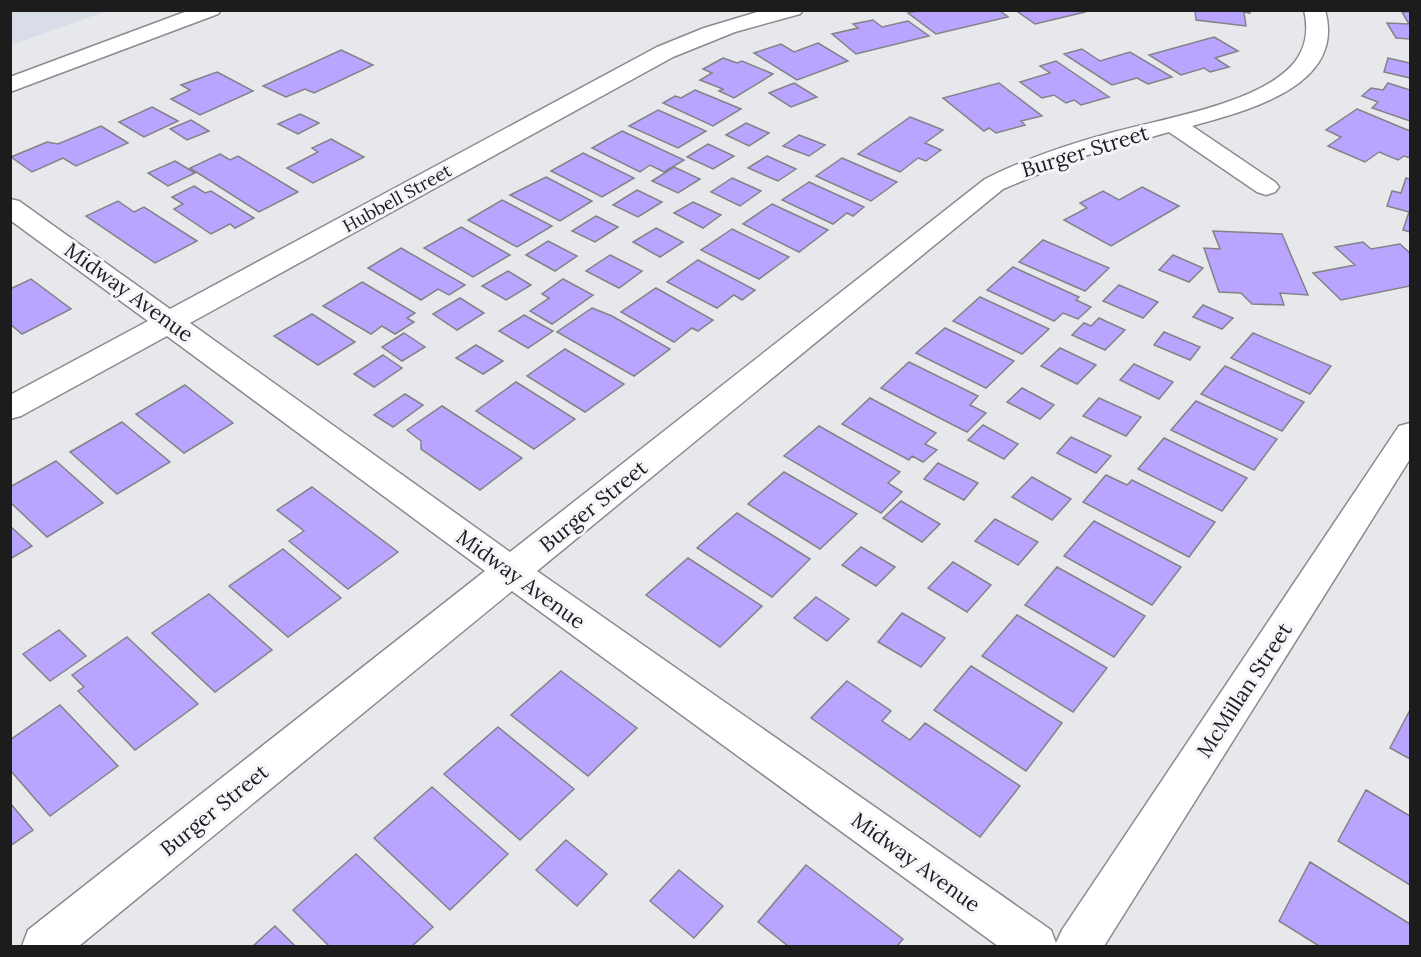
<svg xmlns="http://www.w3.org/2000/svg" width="1421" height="957" viewBox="0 0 1421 957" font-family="Lora,serif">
  <rect width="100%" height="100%" fill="#e7e8ec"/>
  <path fill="#d9dde8" d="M 11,10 L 107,10 L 107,11 L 11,45 Z"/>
  <path fill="#b9a4ff" stroke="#838286" stroke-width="1.5" d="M 921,10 L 999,10 L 1008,17 L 936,34 L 908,13 Z
    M 1015,10 L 1083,10 L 1085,12 L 1035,24 Z
    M 1195,10 L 1249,10 L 1250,13 L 1244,12 L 1246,26 L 1196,20 Z
    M 1402,12 L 1410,12 L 1410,39 L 1396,38 L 1387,23 L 1409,24 Z
    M 873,20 L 882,27 L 908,21 L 929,36 L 856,54 L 832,34 L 858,28 L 853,24 Z
    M 1214,37 L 1238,51 L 1215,58 L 1229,67 L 1210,72 L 1204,68 L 1181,75 L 1149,55 Z
    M 818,43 L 848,61 L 797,80 L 754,53 L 781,44 L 794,52 Z
    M 1082,49 L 1100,61 L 1130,52 L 1172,77 L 1148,84 L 1137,78 L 1112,85 L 1064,54 Z
    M 341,50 L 373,65 L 314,93 L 305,89 L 286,97 L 263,86 Z
    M 723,58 L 737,63 L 742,61 L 773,74 L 734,98 L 719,91 L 723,89 L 700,80 L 712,73 L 703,69 Z
    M 1388,58 L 1410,63 L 1410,78 L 1384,72 Z
    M 1056,61 L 1109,97 L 1081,105 L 1074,100 L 1066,103 L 1054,95 L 1042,98 L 1020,82 L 1050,73 L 1040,66 Z
    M 217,72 L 253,91 L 200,115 L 171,99 L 190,90 L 181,85 Z
    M 794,83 L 817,97 L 791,107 L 769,93 Z
    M 999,83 L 1042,116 L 1021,121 L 1025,125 L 996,133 L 989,128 L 984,131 L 943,98 Z
    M 1388,83 L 1410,90 L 1410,121 L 1372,108 L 1378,102 L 1362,96 L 1371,88 L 1383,90 Z
    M 695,90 L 741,109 L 713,126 L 663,103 L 675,96 L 681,98 Z
    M 152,107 L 178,121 L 144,137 L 119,122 Z
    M 1357,109 L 1410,131 L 1410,158 L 1404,156 L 1398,160 L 1379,152 L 1365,162 L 1328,146 L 1341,137 L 1326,130 Z
    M 658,110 L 706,131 L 678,148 L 629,126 Z
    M 300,114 L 319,123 L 298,134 L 278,124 Z
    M 910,117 L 943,130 L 925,143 L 941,150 L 926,161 L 918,158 L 900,172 L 858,154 Z
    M 191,120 L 209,131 L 187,140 L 170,129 Z
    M 746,123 L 769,133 L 749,146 L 726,135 Z
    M 101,126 L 128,143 L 76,166 L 63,158 L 32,172 L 11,157 L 47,142 L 58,144 Z
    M 622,131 L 684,160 L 664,172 L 650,165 L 640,172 L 592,148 Z
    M 799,135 L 825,145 L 809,156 L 783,146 Z
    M 331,139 L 364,157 L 313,183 L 287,168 L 318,152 L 312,148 Z
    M 708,144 L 734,156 L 713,169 L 687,157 Z
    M 583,153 L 634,178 L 602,197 L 551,171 Z
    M 220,154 L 230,160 L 238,156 L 298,192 L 259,212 L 190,168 Z
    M 767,156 L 796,169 L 778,181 L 748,168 Z
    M 842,158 L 897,182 L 871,201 L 816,176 Z
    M 175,161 L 195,173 L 168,186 L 148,173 Z
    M 674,167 L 700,179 L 678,193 L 652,181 Z
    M 546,177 L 592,201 L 560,221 L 510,195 Z
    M 732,178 L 761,191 L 740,206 L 711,192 Z
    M 1406,178 L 1410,179 L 1410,232 L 1403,230 L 1409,212 L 1387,206 L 1392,191 L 1401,193 Z
    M 809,182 L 864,207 L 853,216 L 847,213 L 833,224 L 782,200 Z
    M 194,186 L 205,193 L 211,191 L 254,218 L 235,228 L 230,224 L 211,234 L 174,209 L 183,204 L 172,197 Z
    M 1142,187 L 1179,206 L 1111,246 L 1064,220 L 1087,208 L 1080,203 L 1103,191 L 1119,200 Z
    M 637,190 L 662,202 L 638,217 L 613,205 Z
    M 502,200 L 552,226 L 517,247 L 468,220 Z
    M 118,201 L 134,212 L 144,207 L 197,241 L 155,263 L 86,216 Z
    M 693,202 L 721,215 L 703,228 L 674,213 Z
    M 772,204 L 828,230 L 799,252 L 743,224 Z
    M 596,216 L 618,227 L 595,242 L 572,231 Z
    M 461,227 L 510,255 L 473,277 L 424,248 Z
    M 656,228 L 683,242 L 660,257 L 633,242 Z
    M 732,229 L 789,257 L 759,279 L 701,250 Z
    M 1213,231 L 1282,234 L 1308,295 L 1280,293 L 1284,305 L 1252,304 L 1241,293 L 1219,292 L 1204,248 L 1220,249 Z
    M 1043,240 L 1109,268 L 1085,291 L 1019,262 Z
    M 548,241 L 577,256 L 555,271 L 526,255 Z
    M 1363,242 L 1371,249 L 1400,244 L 1410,253 L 1410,286 L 1341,300 L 1313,273 L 1355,265 L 1335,247 Z
    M 401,248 L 465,285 L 449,295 L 438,289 L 421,300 L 368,268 Z
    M 610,255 L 642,271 L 619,288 L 586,271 Z
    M 1173,255 L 1203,268 L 1189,282 L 1159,270 Z
    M 698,260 L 755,290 L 742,300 L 734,295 L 717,308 L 667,282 Z
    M 1013,267 L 1079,297 L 1076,300 L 1091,307 L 1078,319 L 1063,313 L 1054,321 L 987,290 Z
    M 508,271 L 531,285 L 506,300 L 482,286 Z
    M 31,279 L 71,309 L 22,334 L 10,324 L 10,289 Z
    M 563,279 L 593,295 L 552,324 L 530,311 L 549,298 L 542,294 Z
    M 362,282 L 415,313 L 407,318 L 414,322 L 395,334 L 382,326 L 371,334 L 323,306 Z
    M 1119,285 L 1158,302 L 1143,318 L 1103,301 Z
    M 656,288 L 713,320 L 698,331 L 692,328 L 674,342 L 621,312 Z
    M 980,297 L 1049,329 L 1022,354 L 953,321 Z
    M 460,298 L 484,313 L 457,330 L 433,314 Z
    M 1203,305 L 1233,318 L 1222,329 L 1193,317 Z
    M 592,308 L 612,316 L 670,349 L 634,376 L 557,332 Z
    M 312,314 L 355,342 L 318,365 L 274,336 Z
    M 524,315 L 553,331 L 528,348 L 499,331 Z
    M 1099,318 L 1125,330 L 1105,350 L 1072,335 L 1084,323 L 1091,326 Z
    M 945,328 L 1014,361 L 986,388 L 916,353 Z
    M 1164,332 L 1200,347 L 1190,360 L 1154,345 Z
    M 404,333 L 425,347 L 402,361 L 382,347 Z
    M 1253,333 L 1331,366 L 1310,394 L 1231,358 Z
    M 476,345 L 503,361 L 483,374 L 456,358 Z
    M 1060,348 L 1096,365 L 1077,384 L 1041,366 Z
    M 565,349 L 624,384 L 585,412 L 527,376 Z
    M 383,355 L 402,368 L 374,387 L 354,374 Z
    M 909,362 L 978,396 L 970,405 L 986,413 L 967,432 L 881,388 Z
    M 1134,364 L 1173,382 L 1159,399 L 1120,380 Z
    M 1225,366 L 1304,402 L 1282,431 L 1201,394 Z
    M 516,382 L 575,419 L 534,449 L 476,411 Z
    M 185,385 L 233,423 L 184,453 L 136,414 Z
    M 1022,388 L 1054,405 L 1040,419 L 1007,402 Z
    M 405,394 L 423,405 L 393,427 L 374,415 Z
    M 870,398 L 936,433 L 925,444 L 937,450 L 923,462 L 912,456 L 909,460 L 842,424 Z
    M 1099,398 L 1141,417 L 1126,436 L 1083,416 Z
    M 1196,401 L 1277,439 L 1254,470 L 1171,430 Z
    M 442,406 L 522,458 L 480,490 L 421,449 L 421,441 L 407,430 Z
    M 122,422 L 170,462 L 117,494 L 70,452 Z
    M 983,425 L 1018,444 L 1004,459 L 968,440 Z
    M 819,426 L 900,472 L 888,483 L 902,492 L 881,513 L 784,456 Z
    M 1071,437 L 1111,456 L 1096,473 L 1057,453 Z
    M 1164,438 L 1247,478 L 1222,511 L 1138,469 Z
    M 56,461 L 103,503 L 47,537 L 10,502 L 10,487 Z
    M 938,463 L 978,483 L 964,500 L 924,479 Z
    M 784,472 L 857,514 L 820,549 L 748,504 Z
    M 1106,475 L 1127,485 L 1132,480 L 1215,522 L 1189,557 L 1083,502 Z
    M 1032,477 L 1071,499 L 1052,520 L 1012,497 Z
    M 312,487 L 398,552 L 348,589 L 289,541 L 304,531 L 277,510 Z
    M 901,501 L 940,524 L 922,542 L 883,518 Z
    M 737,513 L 810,559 L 772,597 L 697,548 Z
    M 995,519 L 1038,542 L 1018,565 L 975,541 Z
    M 1094,521 L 1181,567 L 1152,605 L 1064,556 Z
    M 10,526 L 32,546 L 10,559 Z
    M 861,547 L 895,567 L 876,586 L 842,565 Z
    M 283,549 L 341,598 L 288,637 L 229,586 Z
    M 688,558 L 762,606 L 720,647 L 646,595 Z
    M 953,562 L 991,585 L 967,612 L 928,588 Z
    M 1057,567 L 1145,616 L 1114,657 L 1025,605 Z
    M 209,594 L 272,650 L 215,692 L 152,633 Z
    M 816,597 L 849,619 L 827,641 L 794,618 Z
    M 902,613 L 945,638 L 921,667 L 878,642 Z
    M 1017,615 L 1107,668 L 1073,712 L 982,656 Z
    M 59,630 L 86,656 L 50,681 L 23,654 Z
    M 127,637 L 198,704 L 135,750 L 78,691 L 84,687 L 72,675 Z
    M 971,666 L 1062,723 L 1026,771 L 934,710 Z
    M 561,671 L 637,728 L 588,776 L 511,715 Z
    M 847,681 L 891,711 L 882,721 L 910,740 L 925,723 L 1020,786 L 980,837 L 811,718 Z
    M 60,705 L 118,766 L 50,816 L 10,770 L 10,740 Z
    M 1410,710 L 1410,759 L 1390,748 Z
    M 498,727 L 574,789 L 520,840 L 444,774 Z
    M 432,787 L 508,854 L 450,910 L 374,838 Z
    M 1366,790 L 1410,816 L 1410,885 L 1338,841 Z
    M 10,803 L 33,830 L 10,846 Z
    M 566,840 L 607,874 L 577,906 L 536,870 Z
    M 356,854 L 433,927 L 412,946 L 329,946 L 293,910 Z
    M 1310,862 L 1410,924 L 1410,946 L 1319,946 L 1279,921 Z
    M 806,865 L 903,939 L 897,946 L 788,946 L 758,922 Z
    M 679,870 L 723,906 L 694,938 L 650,901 Z
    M 275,926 L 295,946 L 253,946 Z"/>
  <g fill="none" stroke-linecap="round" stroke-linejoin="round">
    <defs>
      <path id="minor" d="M 764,10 L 803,10 L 800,14 L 735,32 L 673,57 L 190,323 L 510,552 L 985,179 C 1027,158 1069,144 1114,132 C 1163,119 1247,105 1285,72 C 1304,56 1310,34 1304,10 L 1325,10 C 1347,87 1245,111 1192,126 L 1275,182 L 1279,187 L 1275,192 L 1266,195 L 1257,192 L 1169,132 L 1077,158 L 1003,189 L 537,571 L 1051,930 L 1056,943 L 1062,930 L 1399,426 L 1410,423 L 1410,459 L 1104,946 L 998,946 L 512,591 L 79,946 L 22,946 L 28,930 L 485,571 L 167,336 L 21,416 L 10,419 L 10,395 L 148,321 L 10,220 L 10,199 L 19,201 L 170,309 L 657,47 L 704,28 Z"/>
      <path id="secondary" d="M 190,10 L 221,10 L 218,14 L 10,92 L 10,77 Z"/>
    </defs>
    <use href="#minor" stroke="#8a8b8f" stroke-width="3"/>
    <use href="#secondary" stroke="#8a8b8f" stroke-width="3"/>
    <use href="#minor" fill="#fff" fill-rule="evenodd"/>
    <use href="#secondary" fill="#fff" fill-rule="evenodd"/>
  </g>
  <g text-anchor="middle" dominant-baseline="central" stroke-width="6" stroke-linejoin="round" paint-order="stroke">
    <g font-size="18" fill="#1c1c1d" stroke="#f4f6f9">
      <text transform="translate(397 198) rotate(-29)">Hubbell Street</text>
    </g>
    <g font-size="21" fill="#1c1c1d" stroke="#f4f6f9">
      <text transform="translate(1085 151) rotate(-17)">Burger Street</text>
      <text transform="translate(129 292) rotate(36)">Midway Avenue</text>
      <text transform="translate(593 506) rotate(-39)">Burger Street</text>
      <text transform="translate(521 579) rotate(36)">Midway Avenue</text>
      <text transform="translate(1244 690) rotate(-57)">McMillan Street</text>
      <text transform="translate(214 810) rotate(-39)">Burger Street</text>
      <text transform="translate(916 862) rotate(36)">Midway Avenue</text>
    </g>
  </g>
  <rect width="1421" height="957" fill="none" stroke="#1c1c1d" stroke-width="24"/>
</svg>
